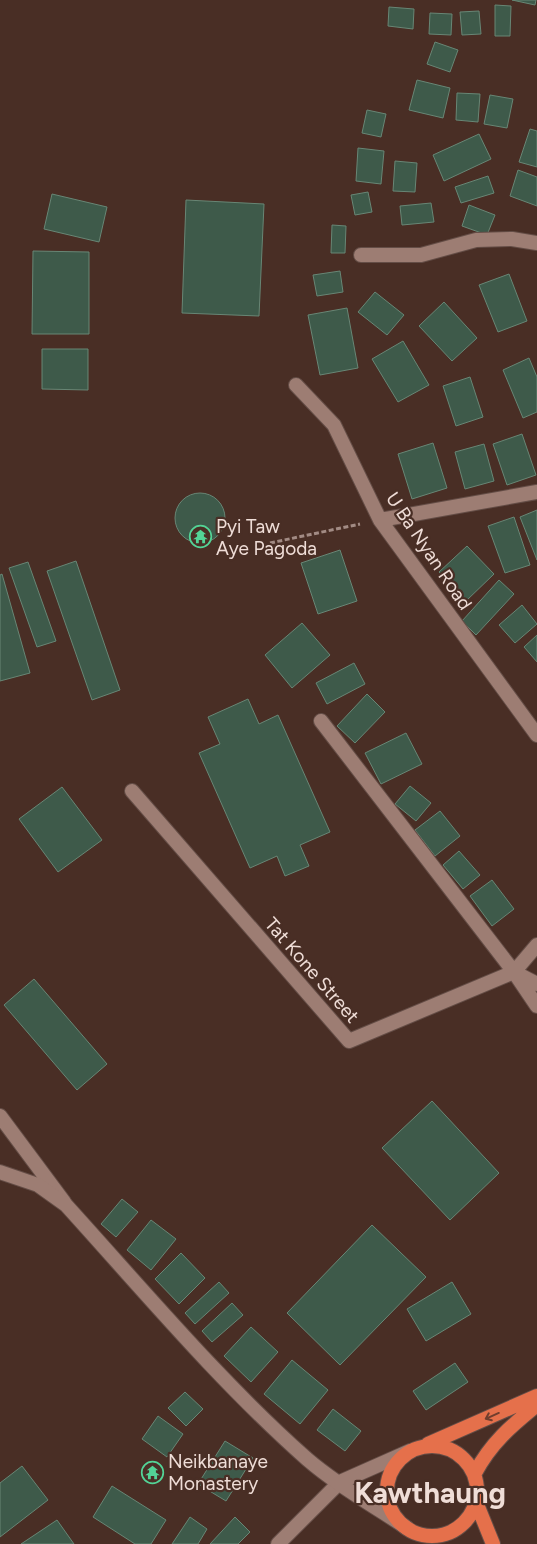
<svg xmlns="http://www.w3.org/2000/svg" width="537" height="1544" viewBox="0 0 537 1544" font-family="Figtree,sans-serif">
  <rect width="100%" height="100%" fill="#492e25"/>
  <path fill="#3e5a4a" stroke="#688675" d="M 512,0 L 536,0 L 535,5 Z
    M 495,5 L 511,6 L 510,36 L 495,36 Z
    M 389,7 L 414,9 L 413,29 L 388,26 Z
    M 479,11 L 481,34 L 462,35 L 460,12 Z
    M 430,13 L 452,14 L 451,35 L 429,34 Z
    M 435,42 L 458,50 L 450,72 L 427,64 Z
    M 417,80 L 450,88 L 443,118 L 409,110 Z
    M 457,93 L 480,94 L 478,122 L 456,120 Z
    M 490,95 L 513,99 L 507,128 L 484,124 Z
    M 367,110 L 386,114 L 381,137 L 362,133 Z
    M 530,129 L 537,131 L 537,167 L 519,162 Z
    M 479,134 L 491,159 L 444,181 L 433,155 Z
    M 358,148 L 384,151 L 381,184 L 356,181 Z
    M 395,161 L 417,163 L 415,192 L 393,191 Z
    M 518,170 L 537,177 L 537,206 L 510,196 Z
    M 488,176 L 494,193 L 461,203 L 455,187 Z
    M 368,192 L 372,212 L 355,215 L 351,195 Z
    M 52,194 L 107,207 L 99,242 L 44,229 Z
    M 186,200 L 264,204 L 259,316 L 182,313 Z
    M 431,203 L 434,222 L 402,225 L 400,206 Z
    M 469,205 L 495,215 L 487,235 L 462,226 Z
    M 332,225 L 346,226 L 345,253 L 331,253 Z
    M 33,251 L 89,252 L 89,334 L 32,334 Z
    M 340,271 L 343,292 L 317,296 L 313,275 Z
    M 509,274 L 527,321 L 498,332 L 479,285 Z
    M 375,292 L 404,315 L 387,335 L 358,312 Z
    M 444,302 L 477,338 L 452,361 L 419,326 Z
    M 347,308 L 358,368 L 320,375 L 308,315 Z
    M 403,341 L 429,385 L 398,402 L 372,359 Z
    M 42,349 L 88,349 L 88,390 L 42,389 Z
    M 529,358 L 537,377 L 537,412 L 523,418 L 503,370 Z
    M 470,377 L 483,417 L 456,426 L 443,386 Z
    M 522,434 L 536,475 L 507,485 L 493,444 Z
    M 433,443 L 447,488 L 412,499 L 398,454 Z
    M 484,444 L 494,481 L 465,489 L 455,452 Z
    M175 518a25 25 0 1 1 50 0a25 25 0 1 1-50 0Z
    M 537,510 L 537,560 L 520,517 Z
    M 514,517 L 530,565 L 505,573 L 488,526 Z
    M 467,546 L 494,574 L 466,601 L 439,572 Z
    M 340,550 L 357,601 L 318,614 L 301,563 Z
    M 76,561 L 120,690 L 92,700 L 47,571 Z
    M 28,562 L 56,641 L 37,647 L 9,568 Z
    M 2,574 L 30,673 L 0,681 L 0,575 Z
    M 499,580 L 514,594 L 476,635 L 462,621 Z
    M 522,605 L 537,624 L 515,643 L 499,625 Z
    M 302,623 L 330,655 L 292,688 L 265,655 Z
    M 537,635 L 537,662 L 524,647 Z
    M 354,663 L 365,684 L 327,704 L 316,683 Z
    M 367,694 L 385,712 L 355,743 L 337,726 Z
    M 248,699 L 259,724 L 278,715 L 330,832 L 300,845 L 309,866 L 285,876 L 277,856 L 250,868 L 199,753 L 220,744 L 208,717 Z
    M 406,733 L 422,764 L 381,784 L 365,753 Z
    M 410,786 L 431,803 L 416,821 L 395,804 Z
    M 62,787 L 102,840 L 58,872 L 19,819 Z
    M 440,811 L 460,836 L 435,856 L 415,830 Z
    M 459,851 L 480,875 L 463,889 L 443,865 Z
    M 492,880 L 514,909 L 492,926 L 470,896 Z
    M 34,979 L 107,1064 L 77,1090 L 4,1005 Z
    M 432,1101 L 499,1173 L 450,1220 L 382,1148 Z
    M 122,1199 L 138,1212 L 116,1237 L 101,1224 Z
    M 151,1220 L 176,1239 L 151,1270 L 127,1250 Z
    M 372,1225 L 426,1277 L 340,1365 L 287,1313 Z
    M 181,1253 L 205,1278 L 179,1304 L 155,1279 Z
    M 219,1282 L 229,1293 L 195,1324 L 185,1313 Z
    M 452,1282 L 471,1314 L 426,1341 L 407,1309 Z
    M 232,1303 L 243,1315 L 212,1342 L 202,1331 Z
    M 251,1327 L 278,1352 L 251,1382 L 224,1356 Z
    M 292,1360 L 328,1390 L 300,1424 L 264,1394 Z
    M 455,1363 L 468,1382 L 426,1410 L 413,1391 Z
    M 185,1392 L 203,1409 L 186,1426 L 168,1408 Z
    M 333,1409 L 361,1431 L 345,1451 L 317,1430 Z
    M 158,1416 L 183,1434 L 167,1457 L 142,1439 Z
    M 225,1441 L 253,1458 L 226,1501 L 198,1484 Z
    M 22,1466 L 48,1500 L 0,1537 L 0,1483 Z
    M 112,1486 L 166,1520 L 151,1544 L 135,1544 L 93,1517 Z
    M 190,1517 L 207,1529 L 198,1544 L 172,1544 Z
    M 235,1517 L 250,1532 L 238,1544 L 210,1544 Z
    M 57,1520 L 74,1544 L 21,1544 Z"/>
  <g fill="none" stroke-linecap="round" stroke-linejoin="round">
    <defs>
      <path id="minor" d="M 361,255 L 421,255 L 476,240 L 512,239 L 537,243
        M 296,385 L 334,425 L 380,520 L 537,735
        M 380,520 L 537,492
        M 321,721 L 514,972 L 537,984
        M 132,791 L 349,1041 L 514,972
        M 537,945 L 514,972 L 537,1006
        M 0,1116 L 64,1202
        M 278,1544 L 340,1482"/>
      <path id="tertiary" d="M 0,1172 L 38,1185 L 66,1205 C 144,1291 220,1382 307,1459 C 337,1485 374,1506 407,1528
        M 340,1482 L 410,1451"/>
      <path id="trunk" d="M 428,1444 L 537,1396
        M387 1491a45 45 0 1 1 90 0a45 45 0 1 1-90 0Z
        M 475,1473 C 491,1443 511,1426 537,1405
        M 476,1502 L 493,1544"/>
    </defs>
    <use href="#minor" stroke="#644d46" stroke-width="16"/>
    <use href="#tertiary" stroke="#644d46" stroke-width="16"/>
    <use href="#trunk" stroke="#644d46" stroke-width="16"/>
    <path stroke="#a28b84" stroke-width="3" stroke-dasharray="5 2.5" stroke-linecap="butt" d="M 270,543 L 360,524"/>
    <use href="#minor" stroke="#9d7d73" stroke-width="14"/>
    <use href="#tertiary" stroke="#9d7d73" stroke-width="14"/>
    <use href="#trunk" stroke="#e5704b" stroke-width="14"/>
  </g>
  <defs><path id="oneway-shaft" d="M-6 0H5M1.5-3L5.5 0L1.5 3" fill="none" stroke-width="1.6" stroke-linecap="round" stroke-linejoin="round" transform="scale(1.25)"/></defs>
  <use stroke="#703e2e" href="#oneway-shaft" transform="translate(492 1416) rotate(156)"/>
  <defs>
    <symbol id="temple-ring" viewBox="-11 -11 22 22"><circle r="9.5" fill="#492e25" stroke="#53d396" stroke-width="1.5"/><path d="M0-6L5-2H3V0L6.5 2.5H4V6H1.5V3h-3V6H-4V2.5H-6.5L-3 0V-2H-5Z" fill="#53d396"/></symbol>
  </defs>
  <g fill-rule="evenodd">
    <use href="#temple-ring" x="188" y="524" width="25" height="25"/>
    <use href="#temple-ring" x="140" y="1460" width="25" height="25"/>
  </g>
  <g text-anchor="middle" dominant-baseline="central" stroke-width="4.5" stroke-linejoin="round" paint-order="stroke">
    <g font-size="19" fill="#efddd7" stroke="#492e25" text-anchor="start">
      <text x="216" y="526">Pyi Taw<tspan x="216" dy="22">Aye Pagoda</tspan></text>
      <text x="168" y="1461">Neikbanaye<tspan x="168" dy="22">Monastery</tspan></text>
    </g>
    <g font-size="19" fill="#efddd7" stroke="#492e25">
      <text transform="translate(429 551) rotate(56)">U Ba Nyan Road</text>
      <text transform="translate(312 970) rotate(49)">Tat Kone Street</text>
    </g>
    <g font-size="29" font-weight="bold" fill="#efddd7" stroke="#492e25">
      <text x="430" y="1492">Kawthaung</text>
    </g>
  </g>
</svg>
